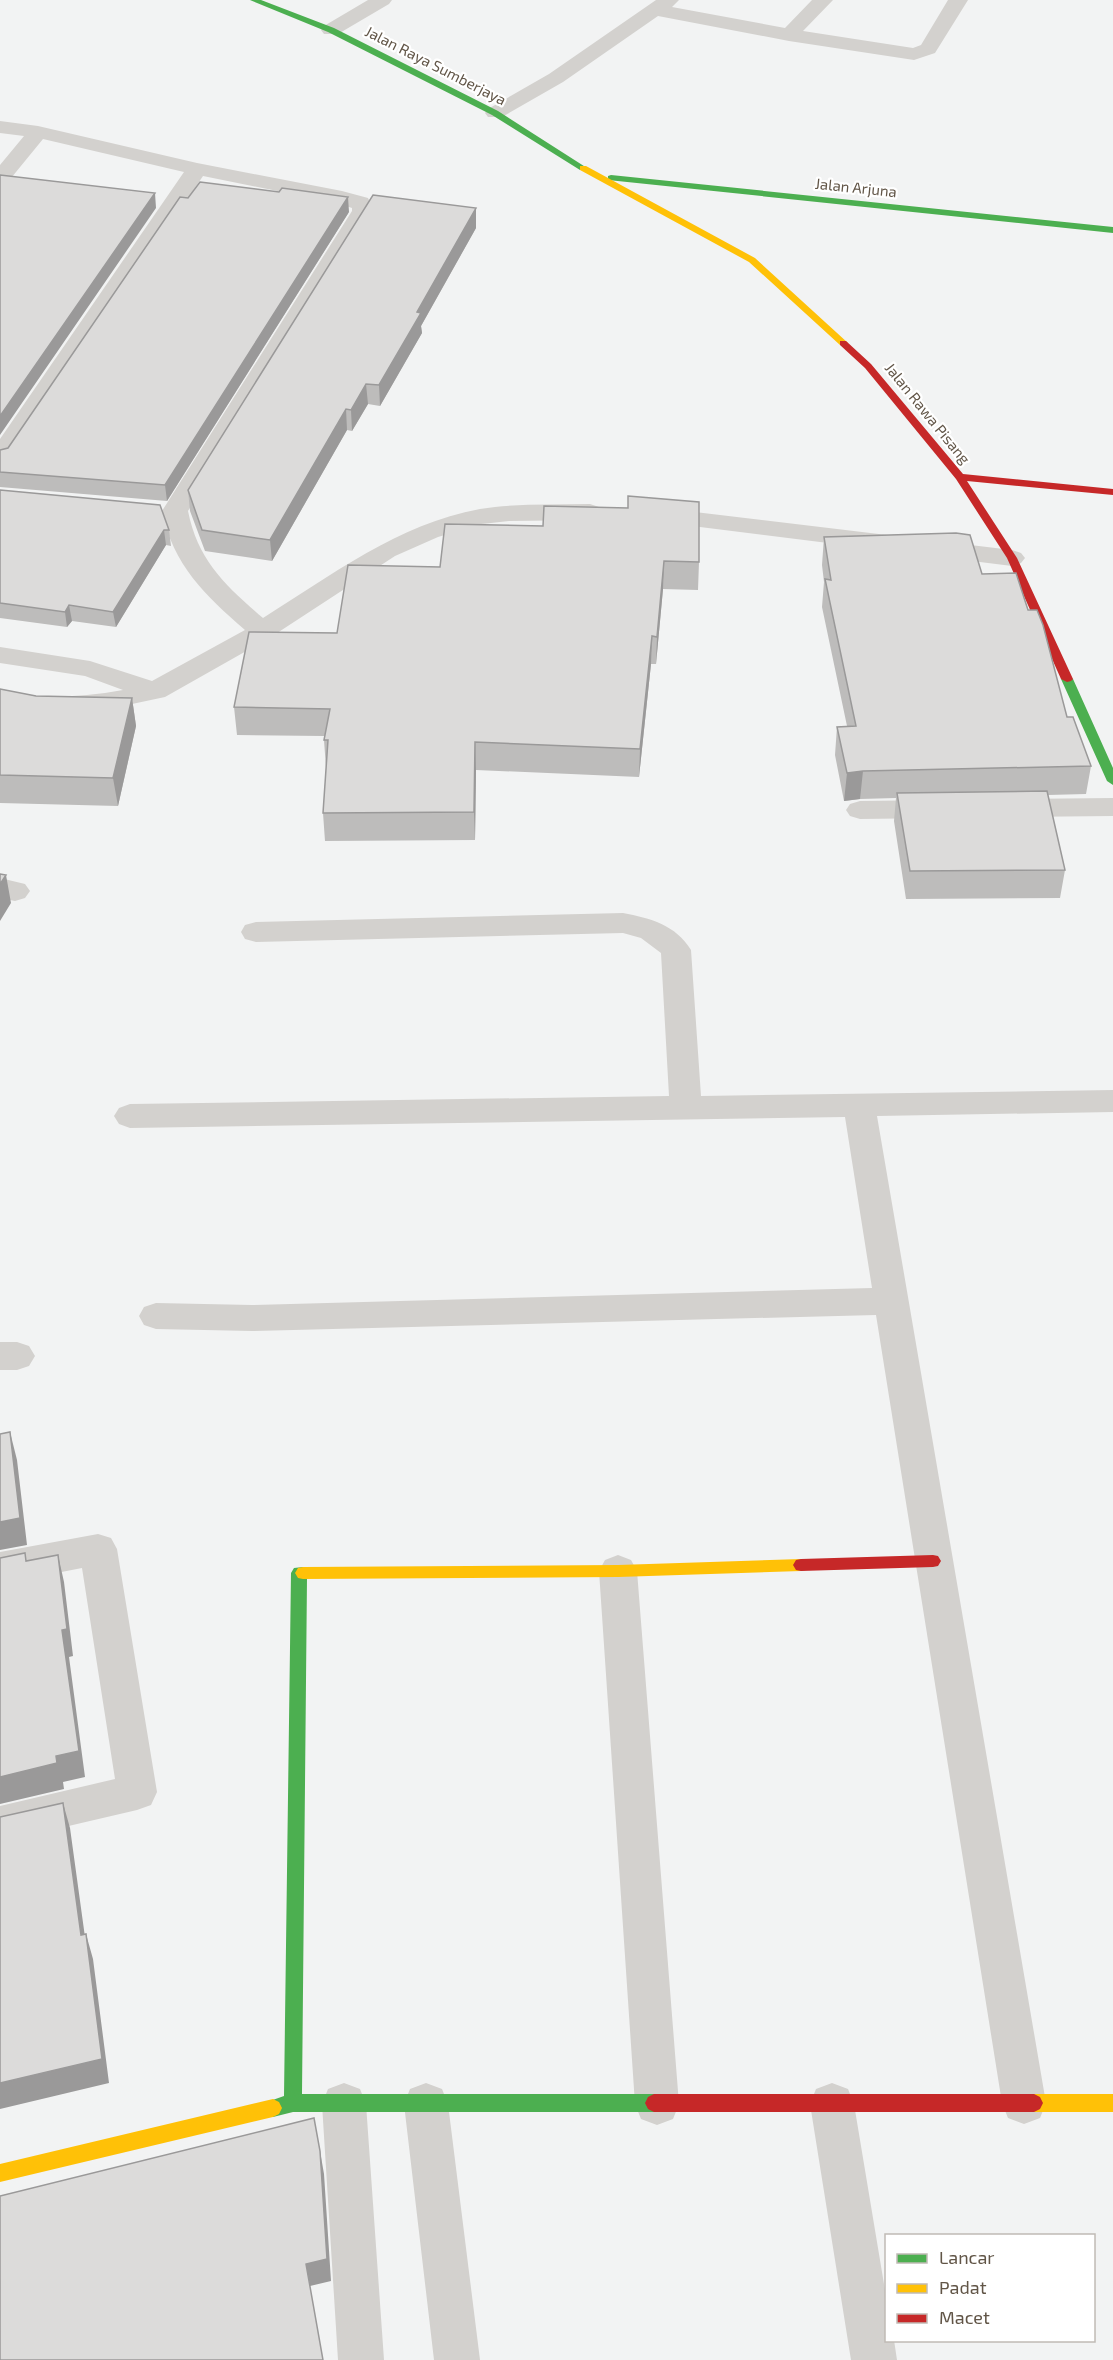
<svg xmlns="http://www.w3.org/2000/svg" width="1113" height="2360" viewBox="0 0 1113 2360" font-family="'Exo 2',sans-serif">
  <rect width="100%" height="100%" fill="#f2f3f3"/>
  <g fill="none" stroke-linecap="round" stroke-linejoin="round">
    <path fill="#d3d1ce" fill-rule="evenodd" d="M 368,0 L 392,0 L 389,4 L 338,34 L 324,34 L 321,30 L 324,26 Z
      M 656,0 L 679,0 L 672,7 L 785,28 L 812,0 L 833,0 L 803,31 L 913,48 L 921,45 L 948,0 L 968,0 L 935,53 L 914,60 L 789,41 L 658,16 L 563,82 L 502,117 L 488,117 L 485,113 L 488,109 L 549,74 Z
      M 0,121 L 38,126 L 197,163 L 342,191 L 368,198 L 374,211 L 188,511 C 198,561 226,586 263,618 C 332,575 398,524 480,509 C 516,503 553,505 590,504 L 599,507 L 603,512 L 599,517 L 590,520 L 509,521 L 482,524 L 438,537 L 395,556 L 271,637 L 165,697 L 99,711 L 36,714 L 0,710 L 0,694 C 41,698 82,698 123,690 L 85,676 L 0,663 L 0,647 L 90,661 L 152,681 L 245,630 C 205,595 173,565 162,511 L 352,211 L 352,208 L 337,203 L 203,176 L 9,462 L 0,464 L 0,439 L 184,172 L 43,139 L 7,183 L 0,185 L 0,165 L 24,136 L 0,133 Z
      M 653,507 L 1012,550 L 1021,553 L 1025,558 L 1021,563 L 1012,566 L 644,520 L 640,515 L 644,510 Z
      M 1113,798 L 1113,816 L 1006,817 L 996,814 L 992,808 L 996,802 L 1006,799 Z
      M 939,800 L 949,803 L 953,809 L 949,815 L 939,818 L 860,819 L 850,816 L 846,810 L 850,804 L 860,801 Z
      M 0,878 L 25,884 L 30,891 L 25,898 L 15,901 L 0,898 Z
      M 623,913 C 650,918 676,925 691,950 L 701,1096 L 1113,1090 L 1113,1112 L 877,1116 L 1046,2103 L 1040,2118 L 1024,2124 L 1008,2118 L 1002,2103 L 876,1315 L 252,1331 L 156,1329 L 144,1325 L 139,1316 L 144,1307 L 156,1303 L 252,1305 L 872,1288 L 845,1117 L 130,1128 L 119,1124 L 114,1116 L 119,1108 L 130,1104 L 669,1096 L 661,953 L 641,938 L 623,933 L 256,942 L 245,939 L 241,932 L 245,925 L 256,922 Z
      M 0,1342 L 17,1342 L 29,1346 L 35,1356 L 29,1366 L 17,1370 L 0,1370 Z
      M 98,1534 L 111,1538 L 117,1549 L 157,1792 L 151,1805 L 137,1810 L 0,1842 L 0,1806 L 115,1779 L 82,1568 L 0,1584 L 0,1552 Z
      M 618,1555 L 631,1560 L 637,1571 L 679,2104 L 673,2119 L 657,2125 L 641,2119 L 635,2104 L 599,1571 L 605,1560 Z
      M 344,2083 L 360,2089 L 366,2104 L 384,2360 L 338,2360 L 322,2104 L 328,2089 Z
      M 426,2083 L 442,2089 L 448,2104 L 480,2360 L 434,2360 L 404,2104 L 410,2089 Z
      M 832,2083 L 848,2089 L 854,2104 L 886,2296 L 886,2340 L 894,2340 L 897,2360 L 851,2360 L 810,2104 L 816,2089 Z"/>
    <path fill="#4caf50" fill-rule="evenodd" d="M 250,0 L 261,0 L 334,28 L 498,111 L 587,168 L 580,170 L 492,115 L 328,32 Z
      M 611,175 L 1113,227 L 1113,233 L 608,180 L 608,176 Z
      M 1067,676 L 1073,679 L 1113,768 L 1113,785 L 1107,781 L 1061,679 Z
      M 303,1567 L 308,1568 L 311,1573 L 307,1578 L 302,2094 L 654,2094 L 660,2097 L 663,2103 L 660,2109 L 654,2112 L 293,2112 L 273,2117 L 267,2114 L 264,2108 L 267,2102 L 284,2096 L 291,1573 L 294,1568 Z"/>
    <path fill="#ffc107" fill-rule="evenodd" d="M 580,166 L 586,166 L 755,258 L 848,343 L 840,345 L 749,262 L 580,170 Z
      M 801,1559 L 806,1560 L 809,1565 L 806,1570 L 801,1571 L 618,1577 L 303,1579 L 298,1578 L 295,1573 L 298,1568 L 303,1567 L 618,1565 Z
      M 1034,2094 L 1113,2094 L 1113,2112 L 1034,2112 L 1028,2109 L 1025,2103 L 1028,2097 Z
      M 273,2099 L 279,2102 L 282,2108 L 279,2114 L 273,2117 L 0,2182 L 0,2164 Z"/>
    <path fill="#c62828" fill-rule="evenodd" d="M 840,341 L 846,341 L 871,364 L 963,474 L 1113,489 L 1113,495 L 967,481 L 1017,558 L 1073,679 L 1071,681 L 1067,682 L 1061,679 L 1007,558 L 956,479 L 865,368 L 840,345 Z
      M 933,1555 L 938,1556 L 941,1561 L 938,1566 L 933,1567 L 801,1571 L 796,1570 L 793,1565 L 796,1560 L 801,1559 Z
      M 654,2094 L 1034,2094 L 1040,2097 L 1043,2103 L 1040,2109 L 1034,2112 L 654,2112 L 648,2109 L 645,2103 L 648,2097 Z"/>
  </g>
  <path fill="#bdbcbb" d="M 476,208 L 476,228 L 421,326 L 422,333 L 380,406 L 368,404 L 352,431 L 347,430 L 272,561 L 205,551 L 190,511 L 188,490 Z
    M 349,212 L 167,501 L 0,487 L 0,450 L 8,448 Z
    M 0,490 L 169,530 L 171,546 L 166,545 L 116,627 L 72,621 L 67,627 L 0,618 Z
    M 445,524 L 699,562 L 698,590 L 663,589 L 656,664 L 651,664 L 639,777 L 476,770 L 475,840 L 325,841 L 323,813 L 326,768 L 324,740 L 324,736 L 237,735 L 234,707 L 337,633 L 440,567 Z
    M 824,537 L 982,574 L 1028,610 L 1067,717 L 1091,766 L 1086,794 L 1048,795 L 1065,870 L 1060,898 L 906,899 L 894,821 L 896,798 L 860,799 L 844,801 L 835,755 L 837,727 L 847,726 L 822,607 L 824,582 L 822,565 Z
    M 0,689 L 36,696 L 132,698 L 136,726 L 118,806 L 0,803 Z"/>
  <path fill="#9a9999" d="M 155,193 L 156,208 L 0,435 L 0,416 Z
    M 348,197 L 349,212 L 167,501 L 165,485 Z
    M 476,208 L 476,228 L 421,326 L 422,333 L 380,406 L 379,385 L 417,312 Z
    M 366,384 L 368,404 L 352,431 L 351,410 Z
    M 346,409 L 347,430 L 272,561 L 270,540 Z
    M 164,530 L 166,545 L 116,627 L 113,612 Z
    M 664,561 L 663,589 L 656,664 L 657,637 Z
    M 69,605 L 72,621 L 67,627 L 65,612 Z
    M 652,636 L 651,664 L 639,777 L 640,749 Z
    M 132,698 L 136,726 L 118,806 L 113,778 Z
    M 475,742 L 476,770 L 475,840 L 474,812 Z
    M 863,771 L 860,799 L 844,801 L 847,773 Z
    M 6,875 L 11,903 L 0,921 L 0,884 Z
    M 10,1432 L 17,1460 L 27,1545 L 0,1550 L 0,1522 Z
    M 58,1555 L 64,1582 L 73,1656 L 69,1657 L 85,1777 L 63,1782 L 64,1789 L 0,1804 L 0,1777 L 56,1756 L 62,1630 Z
    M 63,1803 L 70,1828 L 88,1959 L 81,1935 Z
    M 86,1934 L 93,1959 L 109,2083 L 0,2109 L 0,2083 Z
    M 320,2151 L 324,2174 L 331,2281 L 310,2286 L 306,2264 Z"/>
  <path fill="#dcdbda" stroke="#9a9999" stroke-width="1.5" d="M 0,175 L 155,193 L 0,416 Z
    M 200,182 L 279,192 L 282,188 L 348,197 L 165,485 L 0,472 L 0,450 L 8,448 L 180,197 L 188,198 Z
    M 373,195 L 476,208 L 417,312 L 421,313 L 379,385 L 366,384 L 351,410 L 346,409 L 270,540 L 202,530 L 188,490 Z
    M 0,490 L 160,505 L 169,530 L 164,530 L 113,612 L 69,605 L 65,612 L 0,603 Z
    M 628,496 L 699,502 L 699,562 L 664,561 L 657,637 L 652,636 L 640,749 L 475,742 L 474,812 L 323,813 L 328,740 L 324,740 L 330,709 L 234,707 L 249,632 L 337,633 L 348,565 L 440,567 L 445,524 L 543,526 L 544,506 L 628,508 Z
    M 956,533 L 970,535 L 982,574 L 1016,573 L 1028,610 L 1037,610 L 1043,625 L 1067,717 L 1073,717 L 1091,766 L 863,771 L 847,773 L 837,727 L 856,726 L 825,579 L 831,580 L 824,537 Z
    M 0,689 L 36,696 L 132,698 L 113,778 L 0,775 Z
    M 1047,791 L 1065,870 L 910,871 L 897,793 Z
    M 0,874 L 6,875 L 0,884 Z
    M 10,1432 L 20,1518 L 0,1522 L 0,1434 Z
    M 25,1553 L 26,1561 L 58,1555 L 67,1629 L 62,1630 L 79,1751 L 56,1756 L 57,1763 L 0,1777 L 0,1558 Z
    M 63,1803 L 81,1935 L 86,1934 L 102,2059 L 0,2083 L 0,1817 Z
    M 314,2118 L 320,2151 L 327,2259 L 306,2264 L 323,2360 L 0,2360 L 0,2196 Z"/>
  <g text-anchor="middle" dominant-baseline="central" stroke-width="4.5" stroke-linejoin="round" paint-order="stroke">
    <g font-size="15" fill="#615547" stroke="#fff">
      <text transform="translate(436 65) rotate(27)">Jalan Raya Sumberjaya</text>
      <text transform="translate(856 187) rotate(6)">Jalan Arjuna</text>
      <text transform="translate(928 413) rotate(51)">Jalan Rawa Pisang</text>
    </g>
  </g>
  <rect x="885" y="2234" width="210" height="108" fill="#ffffff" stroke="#c0bbb5" stroke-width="1.5"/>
  <rect x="897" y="2254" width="30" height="9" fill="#4caf50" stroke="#c0bbb5" stroke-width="1.5"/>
  <text x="939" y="2264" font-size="18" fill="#615547">Lancar</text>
  <rect x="897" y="2284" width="30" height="9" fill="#ffc107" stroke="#c0bbb5" stroke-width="1.5"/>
  <text x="939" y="2294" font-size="18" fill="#615547">Padat</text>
  <rect x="897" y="2314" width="30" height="9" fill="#c62828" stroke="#c0bbb5" stroke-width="1.5"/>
  <text x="939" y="2324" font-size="18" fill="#615547">Macet</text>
</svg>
